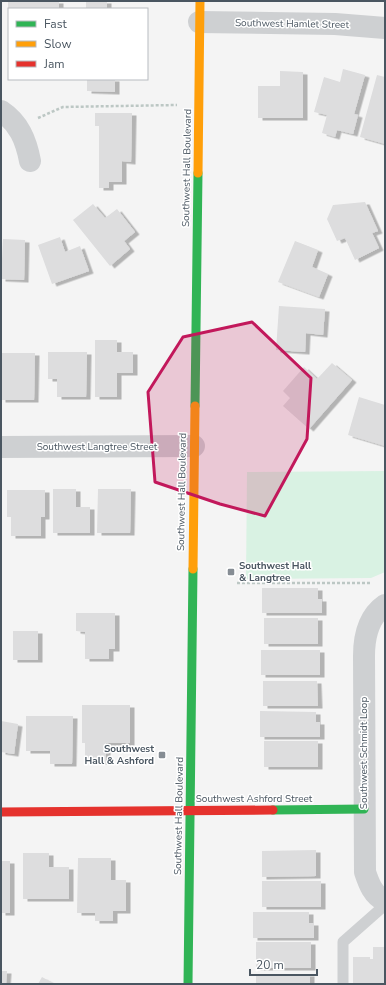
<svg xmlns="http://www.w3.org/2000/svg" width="386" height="985" viewBox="0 0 386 985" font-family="'Nunito Sans',sans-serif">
  <defs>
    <filter id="shadow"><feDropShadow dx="4.5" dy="2.5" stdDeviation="0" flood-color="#0004"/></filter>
  </defs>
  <rect width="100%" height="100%" fill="#f4f4f4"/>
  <path fill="#d9f2e3" d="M 385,471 L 385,572 L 371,578 L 246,579 L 247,472 Z"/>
  <path fill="#ddddde" filter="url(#shadow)" d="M 8,1 L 59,1 L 59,9 L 8,9 Z
    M 86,1 L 107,1 L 107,9 L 86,9 Z
    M 343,69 L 365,75 L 354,114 L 358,115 L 353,134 L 337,130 L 335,137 L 322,133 L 327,115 L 314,112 L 324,77 L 340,82 Z
    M 280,71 L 303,72 L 303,118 L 258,118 L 258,86 L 280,86 Z
    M 377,75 L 385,77 L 385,144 L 360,137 Z
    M 87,79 L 115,79 L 115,92 L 87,91 Z
    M 95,113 L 132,113 L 131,162 L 122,161 L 122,182 L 109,182 L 109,188 L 99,188 L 99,126 L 95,126 Z
    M 365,202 L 378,231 L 372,233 L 379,248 L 355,260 L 345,238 L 337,241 L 327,219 L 333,205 Z
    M 93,204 L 105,218 L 117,209 L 135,232 L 124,241 L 130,249 L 110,266 L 73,220 Z
    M 60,237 L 65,252 L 80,246 L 89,271 L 52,284 L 38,245 Z
    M 3,239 L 25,240 L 24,280 L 1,279 Z
    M 295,241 L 318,250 L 312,267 L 328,274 L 319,297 L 278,282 Z
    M 279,306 L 325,309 L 323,335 L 306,333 L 305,352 L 276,350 Z
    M 95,340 L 117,340 L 117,352 L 133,352 L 133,373 L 117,373 L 117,397 L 95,397 Z
    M 48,352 L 87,352 L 86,397 L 57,397 L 57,379 L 48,379 Z
    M 1,353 L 35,353 L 34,400 L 1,400 Z
    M 332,363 L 352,380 L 309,429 L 283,406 L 290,398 L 283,391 L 304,367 L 317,379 Z
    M 359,397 L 385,405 L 385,446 L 348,435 Z
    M 53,489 L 76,489 L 76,507 L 90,507 L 90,533 L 53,533 Z
    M 98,489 L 131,489 L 130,533 L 97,533 Z
    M 7,490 L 45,490 L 45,517 L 41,517 L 41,536 L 11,536 L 11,517 L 7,517 Z
    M 262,588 L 318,588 L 318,599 L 322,599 L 322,613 L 262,613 Z
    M 76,613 L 115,613 L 115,649 L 109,649 L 109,659 L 85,659 L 85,632 L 76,631 Z
    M 264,618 L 318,618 L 318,644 L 264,644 Z
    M 13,631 L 38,631 L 38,660 L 13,660 Z
    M 261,650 L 320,650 L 320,675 L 261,675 Z
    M 263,681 L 317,681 L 318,706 L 263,706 Z
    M 82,705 L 130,705 L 130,743 L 106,743 L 106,762 L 85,762 L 85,743 L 82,743 Z
    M 260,711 L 316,712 L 316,722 L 320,722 L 320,737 L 260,737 Z
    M 26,716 L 73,716 L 72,764 L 50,764 L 50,751 L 26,751 Z
    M 1,721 L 18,724 L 14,754 L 1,752 Z
    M 264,741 L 318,741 L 318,767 L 264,767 Z
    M 316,850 L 316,876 L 262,877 L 262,851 Z
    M 23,853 L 49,853 L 49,867 L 69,867 L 69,899 L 23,899 Z
    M 78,858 L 111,858 L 111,880 L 126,880 L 126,911 L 113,911 L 113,921 L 95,921 L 95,913 L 77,913 Z
    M 1,861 L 10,861 L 10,913 L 1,913 Z
    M 262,881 L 321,881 L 321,907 L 262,907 Z
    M 253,912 L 309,912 L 309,923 L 314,923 L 314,938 L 253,938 Z
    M 256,942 L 311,942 L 311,968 L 256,968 Z
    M 373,947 L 385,947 L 385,984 L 353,984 L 353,957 L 370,957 L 370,959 L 373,959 Z
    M 1,971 L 7,971 L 6,984 L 1,984 Z
    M 256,974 L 310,974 L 310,984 L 256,984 Z
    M 42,977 L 55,984 L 38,984 Z"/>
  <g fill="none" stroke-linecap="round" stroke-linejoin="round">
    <path stroke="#bcc7c4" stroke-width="2.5" stroke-dasharray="3 2" stroke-linecap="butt" d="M 38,118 L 63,107 L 177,105
      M 237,583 L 371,583"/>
    <path stroke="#ced0d2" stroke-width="11" d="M 343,984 L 343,942 L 385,905"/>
    <path stroke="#ced0d2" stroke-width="22" d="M 199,22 L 335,24 L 385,28
      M 1,111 C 19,123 26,140 30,161
      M 1,447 L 194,446
      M 385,605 C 368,617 364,637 364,656 L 365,872 C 369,884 373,895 385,901"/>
    <path stroke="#30b455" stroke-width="9" d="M 195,406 L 198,173
      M 273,810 L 364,809
      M 188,984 L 193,569"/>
    <path stroke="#ff9f0a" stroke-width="9" d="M 198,173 L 200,1
      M 193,569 L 195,406"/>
    <path stroke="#e5322d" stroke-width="9" d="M 1,812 L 273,810"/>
  </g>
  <path fill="#c2185b" fill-opacity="0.2" stroke="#c2185b" stroke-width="3" stroke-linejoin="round" d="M 252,322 L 311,378 L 307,439 L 265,516 L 220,504 L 155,482 L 148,392 L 183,337 Z"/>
  <g fill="#868d94" stroke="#fff" stroke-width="1.5">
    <rect x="227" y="568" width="8" height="8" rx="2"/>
    <rect x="158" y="751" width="8" height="8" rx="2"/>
  </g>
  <g text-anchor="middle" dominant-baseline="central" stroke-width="3" stroke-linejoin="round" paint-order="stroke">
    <g font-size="10" fill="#4a5661" stroke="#fff">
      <text transform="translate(292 24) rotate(1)">Southwest Hamlet Street</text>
      <text transform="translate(187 168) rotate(-89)">Southwest Hall Boulevard</text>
      <text x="97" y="447">Southwest Langtree Street</text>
      <text transform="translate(182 492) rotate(-89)">Southwest Hall Boulevard</text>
      <text transform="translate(364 753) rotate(-90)">Southwest Schmidt Loop</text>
      <text x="254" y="799">Southwest Ashford Street</text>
      <text transform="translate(179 816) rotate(-89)">Southwest Hall Boulevard</text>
    </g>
    <g font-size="10" font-weight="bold" fill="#4a5661" stroke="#fff" text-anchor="start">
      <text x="239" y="566">Southwest Hall<tspan x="239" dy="12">&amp; Langtree</tspan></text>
      <text x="154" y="749" text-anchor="end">Southwest<tspan x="154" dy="12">Hall &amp; Ashford</tspan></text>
    </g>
  </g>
  <rect width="386" height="985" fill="none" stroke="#4a5661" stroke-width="4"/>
  <rect x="8" y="8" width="140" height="72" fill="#ffffff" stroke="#b7bbc0"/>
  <rect x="16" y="21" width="20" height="6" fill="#30b455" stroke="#b7bbc0"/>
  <text x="44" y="28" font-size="12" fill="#4a5661">Fast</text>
  <rect x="16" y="41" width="20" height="6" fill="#ff9f0a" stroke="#b7bbc0"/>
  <text x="44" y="48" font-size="12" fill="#4a5661">Slow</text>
  <rect x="16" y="61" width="20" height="6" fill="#e5322d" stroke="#b7bbc0"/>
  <text x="44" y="68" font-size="12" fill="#4a5661">Jam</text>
  <path d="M250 969v6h67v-6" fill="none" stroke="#4a5661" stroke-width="2"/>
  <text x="256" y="969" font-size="12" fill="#4a5661" stroke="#ffffff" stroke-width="3" paint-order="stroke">20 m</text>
</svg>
